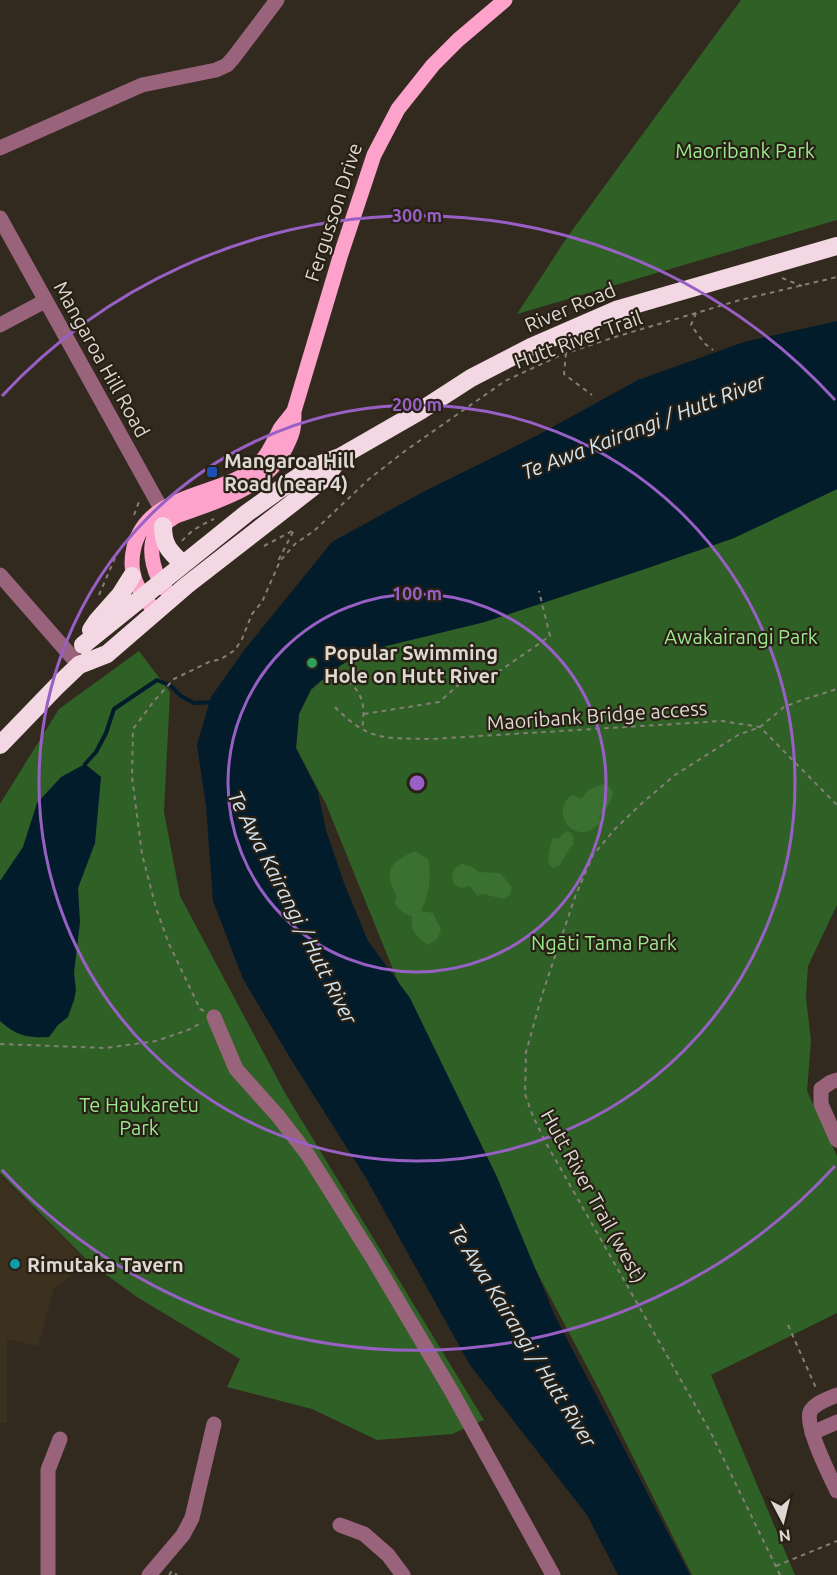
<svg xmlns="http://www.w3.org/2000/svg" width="837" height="1575" viewBox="0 0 837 1575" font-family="Ubuntu,sans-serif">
  <rect width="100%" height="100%" fill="#322a1f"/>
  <path fill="#3c301f" d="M 0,1176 L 89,1263 L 54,1288 L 38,1346 L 7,1339 L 7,1423 L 0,1423 Z"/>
  <path fill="#2f6127" d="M 741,0 L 837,0 L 837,220 L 517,314 L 568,236 Z
    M 837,489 L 837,905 L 808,966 L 806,997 L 811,1041 L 807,1091 L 837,1156 L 837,1313 L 711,1375 L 795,1575 L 692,1575 L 603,1397 L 446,1100 L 326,804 L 296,748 L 299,714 L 311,690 L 335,669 L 362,652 L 539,604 L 614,579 L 734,538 Z
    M 139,651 L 170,692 L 164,812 L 180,896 L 285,1093 L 484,1420 L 452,1434 L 377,1440 L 312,1409 L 227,1387 L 240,1359 L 137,1297 L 90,1263 L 0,1173 L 0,804 L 59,709 Z"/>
  <path fill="#3a7131" d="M 603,784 C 623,790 607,807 599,817 L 601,823 C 596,826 590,832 584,832 C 566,834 553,808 572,795 L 582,799 L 588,790 Z
    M 566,831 L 571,833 L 574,838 L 573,845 L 569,849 L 559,866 L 553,868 C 545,862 549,856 550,847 C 551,844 551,841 553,838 L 559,838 Z
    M 415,851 L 428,859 C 432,877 429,895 421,911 L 433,913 L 441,930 L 437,939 L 428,945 C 415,935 411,933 412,916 C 403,914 400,910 394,902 L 397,897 C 383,870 389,863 415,851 Z
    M 462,864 L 471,866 L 479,872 L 500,873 L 512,887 L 510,895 L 504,899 L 483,894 L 477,896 L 470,886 L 461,888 L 454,884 L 452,874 L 455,868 Z"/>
  <path fill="#021c2c" d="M 837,321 L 837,489 L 734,538 L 645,569 L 485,622 L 362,652 L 335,669 L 311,689 L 299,714 L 296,748 L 318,792 L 326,830 L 344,883 L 368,941 L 410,998 L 497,1177 L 555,1316 L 690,1575 L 618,1575 L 587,1515 L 470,1365 L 366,1178 L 292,1061 L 243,979 L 213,901 L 206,806 L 197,745 L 211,697 L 245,649 L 332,542 L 423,492 L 536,436 L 638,380 L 744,342 Z
    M 85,764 L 101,777 L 95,843 L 78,888 L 80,922 L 74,973 L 76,990 L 74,1000 L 68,1017 L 58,1025 L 49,1037 C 27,1038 17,1036 0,1021 L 0,881 L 23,847 L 37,803 L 61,777 Z"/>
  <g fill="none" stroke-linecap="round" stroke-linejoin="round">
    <path stroke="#021c2c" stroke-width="4" d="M 85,764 L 96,752 L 106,733 L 114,709 L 157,680 L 171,686 L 181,696 L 194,703 L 214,702"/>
    <path stroke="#857e75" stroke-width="2" stroke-dasharray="4.5 4.5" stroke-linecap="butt" d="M 782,278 L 802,286
      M 696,313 L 691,325 L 704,343 L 713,350
      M 566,353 L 564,374 L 592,395
      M 134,515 L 140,499
      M 182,541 C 190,531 201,525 214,519
      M 264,546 L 294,530 L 279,559 L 280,561
      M 99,595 L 118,551
      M 335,669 C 359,690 367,696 362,730
      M 335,707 C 369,742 386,738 432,739 L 722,721 L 760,727 L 837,805
      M 364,714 L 439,702 L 464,680 L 501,670 L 550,636 L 539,591
      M 204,1011 L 200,1009 L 169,944 L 156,908 L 142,854 L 132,777 L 133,729 L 154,701 L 174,679 L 209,662 L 221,659 L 235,650 L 242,639 L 252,614 L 262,602 L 280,561 L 295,544 L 315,530 L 369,479 L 405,451 L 505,381 L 561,355 L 615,337 L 740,300 L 837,277
      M 0,1044 L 106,1048 L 156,1041 L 188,1030 L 203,1022
      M 788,1325 L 816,1388
      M 776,1566 L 837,1541
      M 169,1575 L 172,1571 L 177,1575
      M 780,1575 L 711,1433 L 546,1143 L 532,1114 L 525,1094 L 526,1052 L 542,995 L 575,897 L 593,855 L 615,829 L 641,804 L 675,775 L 738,735 L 760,727 L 784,707 L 802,700 L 837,689"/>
    <path stroke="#9a637c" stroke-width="15" d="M 0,148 L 142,85 L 216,70 L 227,65 L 234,57 L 277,0
      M 0,218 L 168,521
      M 0,325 L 45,301
      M 0,575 L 79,665
      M 214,1017 L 236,1069 L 278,1116 L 308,1155 L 372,1257 L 452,1392 L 553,1575
      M 837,1080 L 831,1082 L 821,1089 L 821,1104 L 837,1140
      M 837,1395 C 828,1399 814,1403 810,1412 C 805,1427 830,1476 837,1491
      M 812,1433 L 837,1422
      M 340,1525 L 364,1534 L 388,1555 L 403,1575
      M 48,1575 L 48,1470 L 60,1439
      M 149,1575 L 183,1535 L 192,1518 L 214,1424"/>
    <path stroke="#fca2cb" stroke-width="15" d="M 166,590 C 155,577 147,552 155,535 C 159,527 168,521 176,516 C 217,501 266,489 286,447 C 289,441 292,435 293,429 C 294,423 294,417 294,411 L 340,257 L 374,155 L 398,109 L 433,65 L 458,40 L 505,0
      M 156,613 C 139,591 127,576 134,547 C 148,493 213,498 252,470 C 267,458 272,445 280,429 C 284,423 290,417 294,411"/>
    <path stroke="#f3d7e3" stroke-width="18" d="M 163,526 C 163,545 169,551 183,564
      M 91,630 L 97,621 L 120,595 L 132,576
      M 83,645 L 247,513 L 279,490 L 313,467 L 340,457 L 420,411 L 471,378 L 531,347 L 616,310 L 837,246
      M 0,745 L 56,687 L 79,665 L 107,654 L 187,585 L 326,477 L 340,457"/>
  </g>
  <g fill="none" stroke="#9860c4" stroke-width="3">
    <circle cx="417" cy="783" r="189"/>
    <circle cx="417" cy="783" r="378"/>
    <path d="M835 1166A567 567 0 0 1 2 1170M2 396A567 567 0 0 1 835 400"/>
  </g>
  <rect fill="#1a4fb4" stroke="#282015" stroke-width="2" x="206" y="466" width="12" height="12" rx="3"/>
  <circle fill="#2e9e5b" stroke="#282015" stroke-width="2" cx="312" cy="663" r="6"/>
  <circle fill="#0f9aa8" stroke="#282015" stroke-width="2" cx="15" cy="1264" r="6"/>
  <g text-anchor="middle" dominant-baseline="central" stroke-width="4.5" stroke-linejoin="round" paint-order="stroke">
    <g font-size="20" fill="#9be88f" stroke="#282015">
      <text x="745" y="150">Maoribank Park</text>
      <text x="741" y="636">Awakairangi Park</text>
      <text x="604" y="942">Ngāti Tama Park</text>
      <text x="139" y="1104">Te Haukaretu<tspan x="139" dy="23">Park</tspan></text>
    </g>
    <g font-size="20" fill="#ddd8d1" stroke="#282015">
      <text transform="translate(333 212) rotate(-72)">Fergusson Drive</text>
      <text transform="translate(570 307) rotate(-23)">River Road</text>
      <text transform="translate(578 339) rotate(-20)">Hutt River Trail</text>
      <text transform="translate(102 359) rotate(61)">Mangaroa Hill Road</text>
      <text transform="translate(597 715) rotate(-4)">Maoribank Bridge access</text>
      <text transform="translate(594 1196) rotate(61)">Hutt River Trail (west)</text>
    </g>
    <g font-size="20" font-weight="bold" fill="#ddd8d1" stroke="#282015" text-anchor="start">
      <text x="224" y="460">Mangaroa Hill<tspan x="224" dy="23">Road (near 4)</tspan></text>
      <text x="324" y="652">Popular Swimming<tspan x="324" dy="23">Hole on Hutt River</tspan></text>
      <text x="27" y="1264">Rimutaka Tavern</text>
    </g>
    <g font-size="21" font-style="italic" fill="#d0e4f2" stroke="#282015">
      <text transform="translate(643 426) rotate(-21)">Te Awa Kairangi / Hutt River</text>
      <text transform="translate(293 907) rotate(63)">Te Awa Kairangi / Hutt River</text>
      <text transform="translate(523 1335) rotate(58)">Te Awa Kairangi / Hutt River</text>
    </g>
  </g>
  <circle cx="417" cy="783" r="9" fill="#9860c4" stroke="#282015" stroke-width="3"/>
  <g font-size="18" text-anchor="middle" font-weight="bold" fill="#9860c4" stroke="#282015" stroke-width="4.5" stroke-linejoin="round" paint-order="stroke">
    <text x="417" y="222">300 m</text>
    <text x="417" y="411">200 m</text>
    <text x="417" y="600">100 m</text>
  </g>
  <g transform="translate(783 1521) rotate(173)" stroke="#282015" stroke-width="4.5" paint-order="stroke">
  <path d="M0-4.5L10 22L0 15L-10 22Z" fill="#ddd8d1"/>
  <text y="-9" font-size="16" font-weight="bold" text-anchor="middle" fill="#ddd8d1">N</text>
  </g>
</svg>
